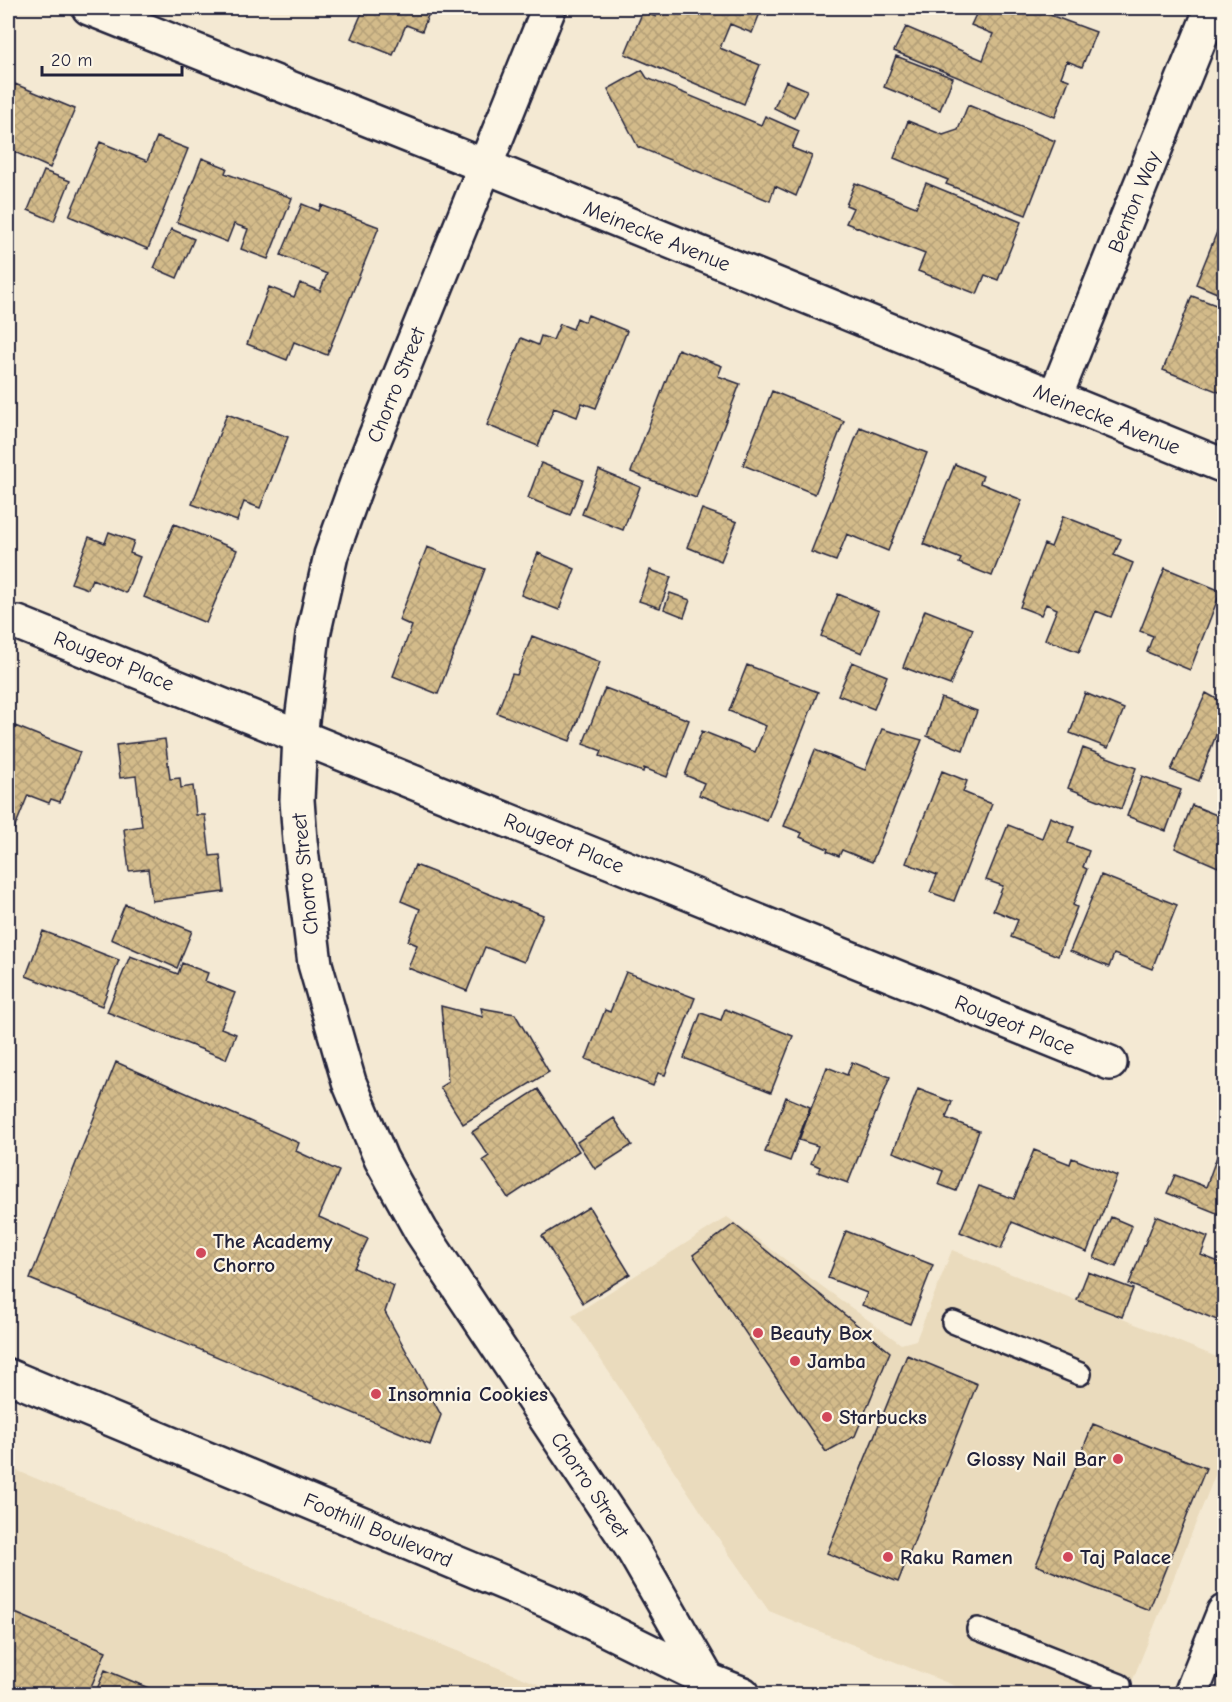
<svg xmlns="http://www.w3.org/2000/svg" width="1232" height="1702" viewBox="0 0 1232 1702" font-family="'Comic Neue',sans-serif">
  <defs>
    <pattern id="building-cross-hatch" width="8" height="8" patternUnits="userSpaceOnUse" patternTransform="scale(1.5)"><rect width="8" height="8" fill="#d3bb8a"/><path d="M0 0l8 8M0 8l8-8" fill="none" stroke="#b5a078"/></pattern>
  </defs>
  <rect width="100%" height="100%" fill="#f4e9d3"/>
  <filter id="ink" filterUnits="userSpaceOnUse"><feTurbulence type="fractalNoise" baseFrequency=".0167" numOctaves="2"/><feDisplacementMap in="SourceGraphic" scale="12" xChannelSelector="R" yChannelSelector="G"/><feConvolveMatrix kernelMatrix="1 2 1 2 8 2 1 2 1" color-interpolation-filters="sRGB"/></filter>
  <g filter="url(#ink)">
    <path fill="#eadbbd" d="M 727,1217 L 901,1344 L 916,1340 L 952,1250 L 1224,1360 L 1224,1453 L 1127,1694 L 975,1694 L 769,1611 L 727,1551 L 572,1316 Z
      M 8,1467 L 562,1694 L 8,1694 Z"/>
    <path fill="url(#building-cross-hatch)" stroke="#22223b" stroke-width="1.5" d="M 364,8 L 431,8 L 422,31 L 406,25 L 393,55 L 351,38 Z
      M 660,8 L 762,8 L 752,33 L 730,24 L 720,48 L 760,65 L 744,104 L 625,54 L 643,11 L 656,17 Z
      M 979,8 L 1031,8 L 1096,32 L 1082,67 L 1067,61 L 1061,77 L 1069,80 L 1055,117 L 894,51 L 906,27 L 983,60 L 993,34 L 971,25 Z
      M 896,56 L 953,78 L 940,110 L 884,87 Z
      M 642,70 L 647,78 L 761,125 L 765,116 L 799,131 L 792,148 L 812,156 L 796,196 L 775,186 L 770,201 L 638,147 L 608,89 Z
      M 786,81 L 807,90 L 794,118 L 774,108 Z
      M 15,84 L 75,109 L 50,168 L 8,149 L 8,103 Z
      M 968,105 L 1055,141 L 1026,215 L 946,184 L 948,180 L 894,158 L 908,121 L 943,135 L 958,130 Z
      M 157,137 L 188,149 L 148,249 L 69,216 L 100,142 L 147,161 Z
      M 202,158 L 227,168 L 225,173 L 292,198 L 268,259 L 241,249 L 248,229 L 234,224 L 227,242 L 177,222 Z
      M 44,171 L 70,181 L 54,221 L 28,210 Z
      M 855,183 L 916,207 L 926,183 L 1021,222 L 998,280 L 985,275 L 977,294 L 918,271 L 925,254 L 846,223 L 853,208 L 846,205 Z
      M 302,204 L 319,211 L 321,205 L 379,227 L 327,355 L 294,342 L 287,360 L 247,344 L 269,287 L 294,297 L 300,283 L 320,291 L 327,274 L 281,255 Z
      M 1221,222 L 1224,223 L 1224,296 L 1196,284 Z
      M 171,229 L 194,239 L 177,278 L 154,268 Z
      M 1192,296 L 1224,308 L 1224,394 L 1163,370 Z
      M 588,315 L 627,331 L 596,408 L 582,403 L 577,417 L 554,408 L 538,446 L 487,425 L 521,338 L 538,345 L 541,336 L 553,340 L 560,324 L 573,329 L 577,318 L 585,322 Z
      M 678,349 L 722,366 L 718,376 L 740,384 L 696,498 L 631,472 Z
      M 772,391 L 844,421 L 815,494 L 743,465 Z
      M 227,414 L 288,437 L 260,508 L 244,502 L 237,521 L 192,504 Z
      M 860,427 L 927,453 L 888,551 L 847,534 L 836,561 L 811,552 Z
      M 541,463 L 583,480 L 570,515 L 528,498 Z
      M 955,464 L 983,476 L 980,483 L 1022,500 L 992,576 L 959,563 L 961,559 L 923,544 Z
      M 599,470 L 640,487 L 623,530 L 582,514 Z
      M 702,509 L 737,522 L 721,561 L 687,547 Z
      M 1063,516 L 1121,539 L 1114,555 L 1133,563 L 1111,617 L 1096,611 L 1079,652 L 1045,639 L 1057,609 L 1046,604 L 1041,615 L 1020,607 L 1044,544 L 1051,547 Z
      M 174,524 L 237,550 L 206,623 L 144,597 Z
      M 109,532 L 134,541 L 130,553 L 140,557 L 126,593 L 92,579 L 88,589 L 71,583 L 89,537 L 105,543 Z
      M 427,547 L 485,569 L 438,694 L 393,676 L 412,626 L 399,620 Z
      M 538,553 L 575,569 L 559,610 L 521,595 Z
      M 1165,568 L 1221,591 L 1190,670 L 1147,652 L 1153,636 L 1140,631 Z
      M 650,570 L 671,577 L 660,608 L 639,601 Z
      M 670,593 L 690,600 L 684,617 L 664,609 Z
      M 838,594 L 879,611 L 862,653 L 821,636 Z
      M 925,610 L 973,629 L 950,685 L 903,667 Z
      M 532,636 L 600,662 L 570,741 L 497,713 L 512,674 L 517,675 Z
      M 852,662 L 887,676 L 874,709 L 838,695 Z
      M 747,665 L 818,692 L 767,821 L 699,795 L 704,783 L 685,775 L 702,731 L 755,752 L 766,726 L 729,711 Z
      M 605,688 L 689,720 L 667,777 L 644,768 L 643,772 L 600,756 L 602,751 L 583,744 Z
      M 1085,693 L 1124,709 L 1108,748 L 1070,733 Z
      M 1206,693 L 1224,703 L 1224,713 L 1199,781 L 1171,770 Z
      M 941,698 L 977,711 L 963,750 L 927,736 Z
      M 15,726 L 80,752 L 60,802 L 51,799 L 49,803 L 28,795 L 13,832 L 9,830 L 8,835 L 8,746 Z
      M 882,729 L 922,740 L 872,862 L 842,850 L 839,856 L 827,851 L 828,849 L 800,837 L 802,833 L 784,826 L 815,750 L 865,770 Z
      M 165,739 L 170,779 L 180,778 L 181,788 L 193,786 L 196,815 L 205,815 L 210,856 L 220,855 L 224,892 L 152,901 L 148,869 L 129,871 L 124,829 L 142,826 L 136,776 L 120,778 L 116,745 Z
      M 1083,748 L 1136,768 L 1121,809 L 1068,788 Z
      M 942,771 L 967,781 L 963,792 L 992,804 L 954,901 L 930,892 L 937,875 L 906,863 Z
      M 1142,776 L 1181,790 L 1166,831 L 1127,816 Z
      M 1192,805 L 1224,818 L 1224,851 L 1218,867 L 1175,848 Z
      M 1050,817 L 1074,827 L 1068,843 L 1089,851 L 1083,867 L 1087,869 L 1073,905 L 1077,907 L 1058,956 L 1011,937 L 1018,920 L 993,910 L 1003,886 L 986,880 L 1008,825 L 1042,838 Z
      M 415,865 L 543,915 L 524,962 L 485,947 L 467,991 L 408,968 L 417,945 L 408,941 L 420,909 L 401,901 Z
      M 1101,875 L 1177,905 L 1152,969 L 1114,954 L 1109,967 L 1070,951 Z
      M 125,904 L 192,931 L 177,968 L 111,939 Z
      M 43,931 L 119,960 L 102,1006 L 26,976 Z
      M 130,956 L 178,974 L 182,963 L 208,973 L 205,981 L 235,993 L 221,1028 L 236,1034 L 226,1059 L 107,1012 Z
      M 626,972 L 695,998 L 665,1075 L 658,1073 L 653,1086 L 586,1059 L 605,1010 L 610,1012 Z
      M 441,1006 L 483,1017 L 481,1008 L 515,1014 L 549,1072 L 463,1124 L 440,1087 L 448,1082 Z
      M 725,1009 L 793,1036 L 771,1092 L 684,1058 L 701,1013 L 721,1020 Z
      M 116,1062 L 299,1143 L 296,1151 L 339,1171 L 319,1217 L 368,1239 L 354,1268 L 394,1286 L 385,1312 L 441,1415 L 430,1445 L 30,1279 Z
      M 852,1062 L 890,1077 L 848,1183 L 818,1172 L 820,1167 L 811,1163 L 818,1146 L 799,1140 L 827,1067 L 847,1075 Z
      M 538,1089 L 579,1151 L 508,1198 L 483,1160 L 489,1156 L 472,1132 Z
      M 918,1089 L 952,1102 L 946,1118 L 979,1131 L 956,1191 L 938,1184 L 943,1171 L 893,1152 Z
      M 786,1097 L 810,1107 L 790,1161 L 765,1152 Z
      M 614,1118 L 632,1145 L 595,1169 L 577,1142 Z
      M 1224,1137 L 1224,1216 L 1167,1193 L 1175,1175 L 1206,1187 Z
      M 1034,1150 L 1070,1164 L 1072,1158 L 1117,1176 L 1087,1252 L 1012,1222 L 1001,1249 L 960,1232 L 979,1186 L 1014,1199 Z
      M 589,1207 L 630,1274 L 583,1303 L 542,1236 Z
      M 1156,1216 L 1208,1237 L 1201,1255 L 1224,1264 L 1224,1323 L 1129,1284 Z
      M 1111,1217 L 1132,1226 L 1116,1267 L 1094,1258 Z
      M 734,1224 L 890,1352 L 855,1436 L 826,1452 L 693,1255 Z
      M 846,1231 L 933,1265 L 910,1324 L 862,1305 L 867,1293 L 828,1278 Z
      M 1088,1272 L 1133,1289 L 1122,1317 L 1077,1300 Z
      M 907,1355 L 977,1384 L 898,1582 L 827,1553 Z
      M 1093,1424 L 1206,1468 L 1149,1610 L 1036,1565 Z
      M 8,1610 L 106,1651 L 88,1694 L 8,1694 Z
      M 105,1670 L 163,1694 L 95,1694 Z"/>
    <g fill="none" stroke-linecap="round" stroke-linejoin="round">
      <defs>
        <path id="lane" d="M 953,1322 L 1080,1374
          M 978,1629 L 1120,1685"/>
        <path id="street" d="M 89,8 L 485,166 L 1224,466
          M 1055,397 L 1212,8
          M 18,623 L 1110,1063
          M 1191,1694 L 1224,1612"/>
        <path id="secondary" d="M 549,8 L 359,477 L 331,555 L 313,635 L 300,736 L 297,800 L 300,841 L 315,964 L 349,1082 L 381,1159 L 421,1231 L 632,1548 L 708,1680
          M 8,1376 L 550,1602 L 708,1680 L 743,1694"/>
      </defs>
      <use href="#lane" stroke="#22223b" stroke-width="26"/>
      <use href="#street" stroke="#22223b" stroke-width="38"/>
      <use href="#secondary" stroke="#22223b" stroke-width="38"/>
      <use href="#lane" stroke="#fcf5e5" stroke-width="21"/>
      <use href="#street" stroke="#fcf5e5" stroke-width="33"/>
      <use href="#secondary" stroke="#fcf5e5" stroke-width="33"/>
    </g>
  </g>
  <g fill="#d1495b" stroke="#fcf5e5" stroke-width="2">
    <circle cx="201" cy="1253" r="6"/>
    <circle cx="758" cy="1333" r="6"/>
    <circle cx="795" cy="1361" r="6"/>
    <circle cx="376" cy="1394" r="6"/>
    <circle cx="827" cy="1417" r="6"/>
    <circle cx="1118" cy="1459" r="6"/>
    <circle cx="888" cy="1557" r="6"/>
    <circle cx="1068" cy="1557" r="6"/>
  </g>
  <g text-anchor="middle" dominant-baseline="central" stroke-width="4.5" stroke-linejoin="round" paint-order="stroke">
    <g font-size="21" fill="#22223b" stroke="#fcf5e5">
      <text transform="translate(1134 202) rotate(-68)">Benton Way</text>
      <text transform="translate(657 236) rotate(22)">Meinecke Avenue</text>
      <text transform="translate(396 385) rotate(-68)">Chorro Street</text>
      <text transform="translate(1107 419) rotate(22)">Meinecke Avenue</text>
      <text transform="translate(114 661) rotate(22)">Rougeot Place</text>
      <text transform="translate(564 843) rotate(22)">Rougeot Place</text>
      <text transform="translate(305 874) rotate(-96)">Chorro Street</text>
      <text transform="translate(1015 1025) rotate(22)">Rougeot Place</text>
      <text transform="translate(590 1485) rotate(56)">Chorro Street</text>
      <text transform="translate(378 1530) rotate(23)">Foothill Boulevard</text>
    </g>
    <g font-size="21" font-weight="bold" fill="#22223b" stroke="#fcf5e5" text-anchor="start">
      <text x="213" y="1241">The Academy<tspan x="213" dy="24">Chorro</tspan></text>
      <text x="770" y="1333">Beauty Box</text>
      <text x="807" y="1361">Jamba</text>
      <text x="388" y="1394">Insomnia Cookies</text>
      <text x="839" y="1417">Starbucks</text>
      <text x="1106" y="1459" text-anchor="end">Glossy Nail Bar</text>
      <text x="900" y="1557">Raku Ramen</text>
      <text x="1080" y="1557">Taj Palace</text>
    </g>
  </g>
  <rect width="1232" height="1702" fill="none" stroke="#fcf5e5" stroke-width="30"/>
  <rect x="15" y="15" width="1202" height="1672" fill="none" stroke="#22223b" stroke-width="2" filter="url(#ink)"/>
  <path d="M42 66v9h140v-9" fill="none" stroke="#22223b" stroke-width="3"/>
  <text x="51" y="66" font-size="18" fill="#22223b" stroke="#fcf5e5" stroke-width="4.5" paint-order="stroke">20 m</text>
</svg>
